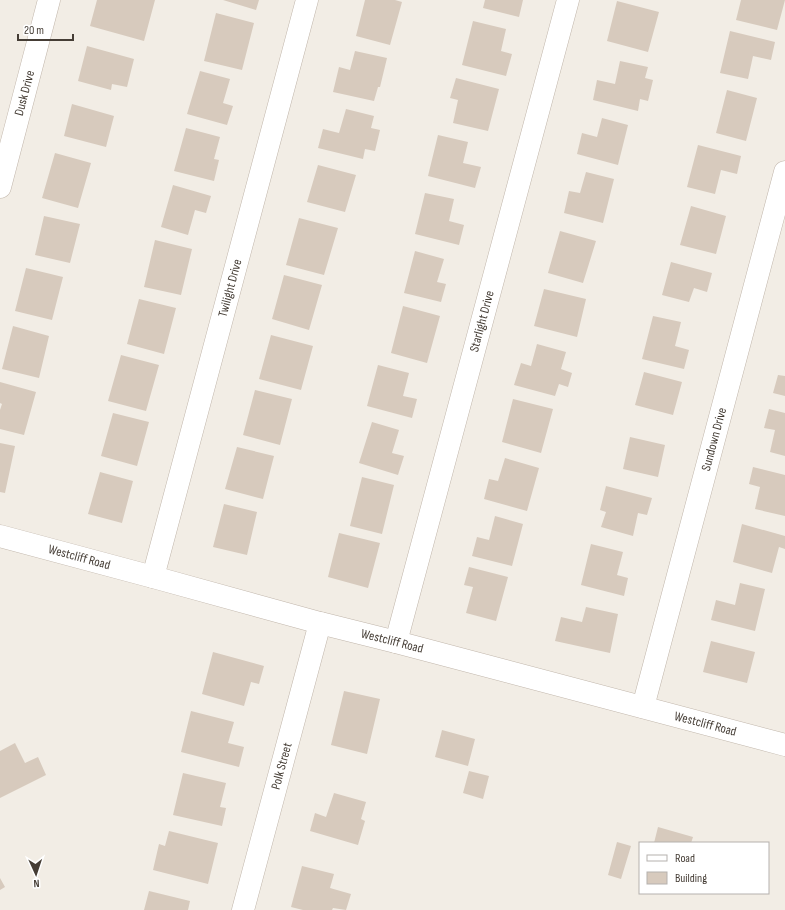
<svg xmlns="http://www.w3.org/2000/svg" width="785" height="910" viewBox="0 0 785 910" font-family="'Sofia Sans Condensed',sans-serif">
  <rect width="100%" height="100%" fill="#f2ede5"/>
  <path fill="#d7cabd" d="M 97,0 L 155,0 L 144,41 L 90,26 Z
    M 223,0 L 259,0 L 256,10 Z
    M 365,0 L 395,0 L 402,2 L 390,45 L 356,36 Z
    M 485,0 L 523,0 L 519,17 L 483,8 Z
    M 741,0 L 785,0 L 777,30 L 736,20 Z
    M 617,1 L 659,12 L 648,52 L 607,41 Z
    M 216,13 L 254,23 L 242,70 L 204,61 Z
    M 473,21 L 506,29 L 501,51 L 512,54 L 506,76 L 462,65 Z
    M 730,31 L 775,42 L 771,60 L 753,56 L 748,79 L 720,73 Z
    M 87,46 L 134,59 L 127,87 L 112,84 L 111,90 L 78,81 Z
    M 355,51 L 387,58 L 380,87 L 378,87 L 374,101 L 333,92 L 339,67 L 350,70 Z
    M 620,61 L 648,67 L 645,78 L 653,80 L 648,101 L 640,99 L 638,111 L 593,100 L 597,80 L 615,84 Z
    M 200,71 L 230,79 L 223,103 L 233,106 L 227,125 L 187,114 Z
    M 456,78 L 499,89 L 488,131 L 453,123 L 458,100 L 450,98 Z
    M 727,90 L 757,98 L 746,141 L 716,133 Z
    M 72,104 L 114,116 L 106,147 L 64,136 Z
    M 346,109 L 374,116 L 371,128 L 380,130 L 375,151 L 365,149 L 363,159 L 318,148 L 323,129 L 339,133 Z
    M 602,118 L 628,125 L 618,165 L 577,154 L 582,133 L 597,137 Z
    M 186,128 L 220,137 L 214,159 L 219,160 L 214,181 L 174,171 Z
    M 438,135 L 468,142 L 463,163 L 481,167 L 475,188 L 428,176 Z
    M 698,145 L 741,156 L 737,174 L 721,170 L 715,194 L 687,187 Z
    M 55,153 L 91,163 L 78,208 L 42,198 Z
    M 318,165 L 356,175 L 345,212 L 307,202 Z
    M 586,172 L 614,179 L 603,223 L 564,213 L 569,191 L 580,193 Z
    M 173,185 L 211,196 L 206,213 L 195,210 L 188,235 L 161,227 Z
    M 425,193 L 454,199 L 449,221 L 464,225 L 459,245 L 415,234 Z
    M 691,206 L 726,216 L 716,254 L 680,245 Z
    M 44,216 L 80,224 L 70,263 L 35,255 Z
    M 299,218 L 338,228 L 324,275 L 286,265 Z
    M 560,231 L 596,241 L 583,283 L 548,273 Z
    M 155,240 L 192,249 L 181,295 L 144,287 Z
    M 415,251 L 444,259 L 437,282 L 446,284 L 441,302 L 404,293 Z
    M 671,262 L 712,273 L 707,292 L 694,288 L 689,302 L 662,295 Z
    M 26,268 L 63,277 L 52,320 L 15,311 Z
    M 284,275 L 322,285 L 309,330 L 272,319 Z
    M 544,289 L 586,299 L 577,337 L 534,326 Z
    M 139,299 L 176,308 L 164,354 L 127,344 Z
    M 403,306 L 440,316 L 427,363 L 391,353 Z
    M 653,316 L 681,322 L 675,346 L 689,350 L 684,369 L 642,359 Z
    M 13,326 L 49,336 L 39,378 L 2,369 Z
    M 271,335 L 313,346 L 301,390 L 259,379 Z
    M 537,344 L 566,352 L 561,369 L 572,373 L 568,387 L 559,384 L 555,396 L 514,385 L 521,363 L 531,366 Z
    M 121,355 L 159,365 L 146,411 L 108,401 Z
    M 378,365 L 409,373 L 403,396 L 417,399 L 412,418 L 367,406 Z
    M 644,372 L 682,382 L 673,415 L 635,405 Z
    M 778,375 L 785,376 L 785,396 L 773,393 Z
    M 0,382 L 36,392 L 24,435 L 0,429 L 0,410 L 2,404 L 0,403 Z
    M 255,390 L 292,399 L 280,445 L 243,435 Z
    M 513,399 L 553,409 L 541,453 L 502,442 Z
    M 769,409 L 785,413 L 785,456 L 770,452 L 775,430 L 764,428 Z
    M 113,413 L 149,422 L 137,466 L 101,456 Z
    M 372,422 L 399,430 L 392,453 L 404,456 L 398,475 L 359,463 Z
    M 630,437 L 665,445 L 658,477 L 623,469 Z
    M 0,443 L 15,446 L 5,493 L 0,492 Z
    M 237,447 L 274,456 L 263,499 L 225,489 Z
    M 505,458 L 539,468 L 527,511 L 484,499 L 489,479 L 498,481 Z
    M 753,467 L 785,475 L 785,516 L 755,509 L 760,487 L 749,484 Z
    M 100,472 L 133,481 L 122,523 L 88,514 Z
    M 362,477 L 394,485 L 382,534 L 350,526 Z
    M 606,486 L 652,498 L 647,515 L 638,513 L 633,536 L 601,527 L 606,512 L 600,510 Z
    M 224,504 L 257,512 L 247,555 L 213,547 Z
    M 495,516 L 523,524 L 512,566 L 472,556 L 477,537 L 489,540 Z
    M 742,524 L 785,536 L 785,549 L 779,547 L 772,573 L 733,562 Z
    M 339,533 L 380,543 L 368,588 L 328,577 Z
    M 591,544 L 623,552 L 617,575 L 628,578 L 624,596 L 581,585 Z
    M 469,567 L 508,577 L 496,621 L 466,613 L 473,587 L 464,585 Z
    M 740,583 L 765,589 L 755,631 L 711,620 L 716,600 L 735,605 Z
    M 586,607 L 618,614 L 610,653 L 555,641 L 561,617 L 582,622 Z
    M 711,641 L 755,652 L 747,683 L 703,672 Z
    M 213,652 L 264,666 L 259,684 L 251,682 L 244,706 L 202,694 Z
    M 344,691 L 380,699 L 367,754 L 331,745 Z
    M 191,711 L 234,722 L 228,743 L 244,747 L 239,767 L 181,752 Z
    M 442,730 L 475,739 L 468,766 L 435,757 Z
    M 15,743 L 25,763 L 38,757 L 46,775 L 0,798 L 0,751 Z
    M 469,771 L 489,776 L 483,799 L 463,793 Z
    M 183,773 L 226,783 L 220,807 L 226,808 L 222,826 L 173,815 Z
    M 334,793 L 366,802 L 361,819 L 365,821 L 358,845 L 310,831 L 315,813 L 326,817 Z
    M 658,827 L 693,837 L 691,843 L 654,843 Z
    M 169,831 L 218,843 L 208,884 L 153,870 L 159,844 L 165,846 Z
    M 617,842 L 631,846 L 621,879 L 608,875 Z
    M 302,866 L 334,874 L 330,888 L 351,894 L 346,910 L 333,908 L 332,910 L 303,910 L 291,907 Z
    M 0,878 L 5,887 L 0,890 Z
    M 149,891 L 190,901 L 188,910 L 144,910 Z"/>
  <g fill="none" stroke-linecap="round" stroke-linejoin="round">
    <defs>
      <g id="minor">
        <path id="s1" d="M 0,187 L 49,0"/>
        <path id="s2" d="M 153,577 L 307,0"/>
        <path id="s3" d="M 396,642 L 568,0"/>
        <path id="s4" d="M 643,707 L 785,172"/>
        <path id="s5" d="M 243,910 L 320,623"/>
      </g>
      <g id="tertiary">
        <path id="s6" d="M 0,536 L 153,577 L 320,623 L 396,642 L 785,745"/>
      </g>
    </defs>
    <use href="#minor" stroke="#c1b6ab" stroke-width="23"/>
    <use href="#tertiary" stroke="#c1b6ab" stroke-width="23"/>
    <use href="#minor" stroke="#fff" stroke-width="22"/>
    <use href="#tertiary" stroke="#fff" stroke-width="22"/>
  </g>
  <g text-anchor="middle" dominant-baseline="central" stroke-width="4" stroke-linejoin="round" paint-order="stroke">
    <g font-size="13" fill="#453d35" stroke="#fff">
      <text stroke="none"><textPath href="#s1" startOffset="97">Dusk Drive</textPath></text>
      <text stroke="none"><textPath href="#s2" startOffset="299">Twilight Drive</textPath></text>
      <text stroke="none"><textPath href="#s3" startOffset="332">Starlight Drive</textPath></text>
      <text stroke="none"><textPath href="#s4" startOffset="277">Sundown Drive</textPath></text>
      <text stroke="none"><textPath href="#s6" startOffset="82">Westcliff Road</textPath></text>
      <text stroke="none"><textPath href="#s6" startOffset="406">Westcliff Road</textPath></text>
      <text stroke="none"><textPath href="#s6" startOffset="730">Westcliff Road</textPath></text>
      <text stroke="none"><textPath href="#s5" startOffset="149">Polk Street</textPath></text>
    </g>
  </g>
  <rect x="639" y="842" width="130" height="52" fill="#ffffff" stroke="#b5b1ae"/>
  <rect x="647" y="855" width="20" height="6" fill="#ffffff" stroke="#b5b1ae"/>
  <text x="675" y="862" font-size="12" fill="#453d35">Road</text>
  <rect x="647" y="872" width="20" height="12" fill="#d7cabd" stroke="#b5b1ae"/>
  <text x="675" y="882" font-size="12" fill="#453d35">Building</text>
  <g transform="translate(36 874) rotate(177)" stroke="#ffffff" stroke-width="3" paint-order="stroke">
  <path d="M0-3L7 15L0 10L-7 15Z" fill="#453d35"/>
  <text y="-6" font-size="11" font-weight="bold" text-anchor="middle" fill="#453d35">N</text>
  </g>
  <path d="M18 34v6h55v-6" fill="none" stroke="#453d35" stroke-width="2"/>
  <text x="24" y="34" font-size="12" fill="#453d35" stroke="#ffffff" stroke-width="3" paint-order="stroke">20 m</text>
</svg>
